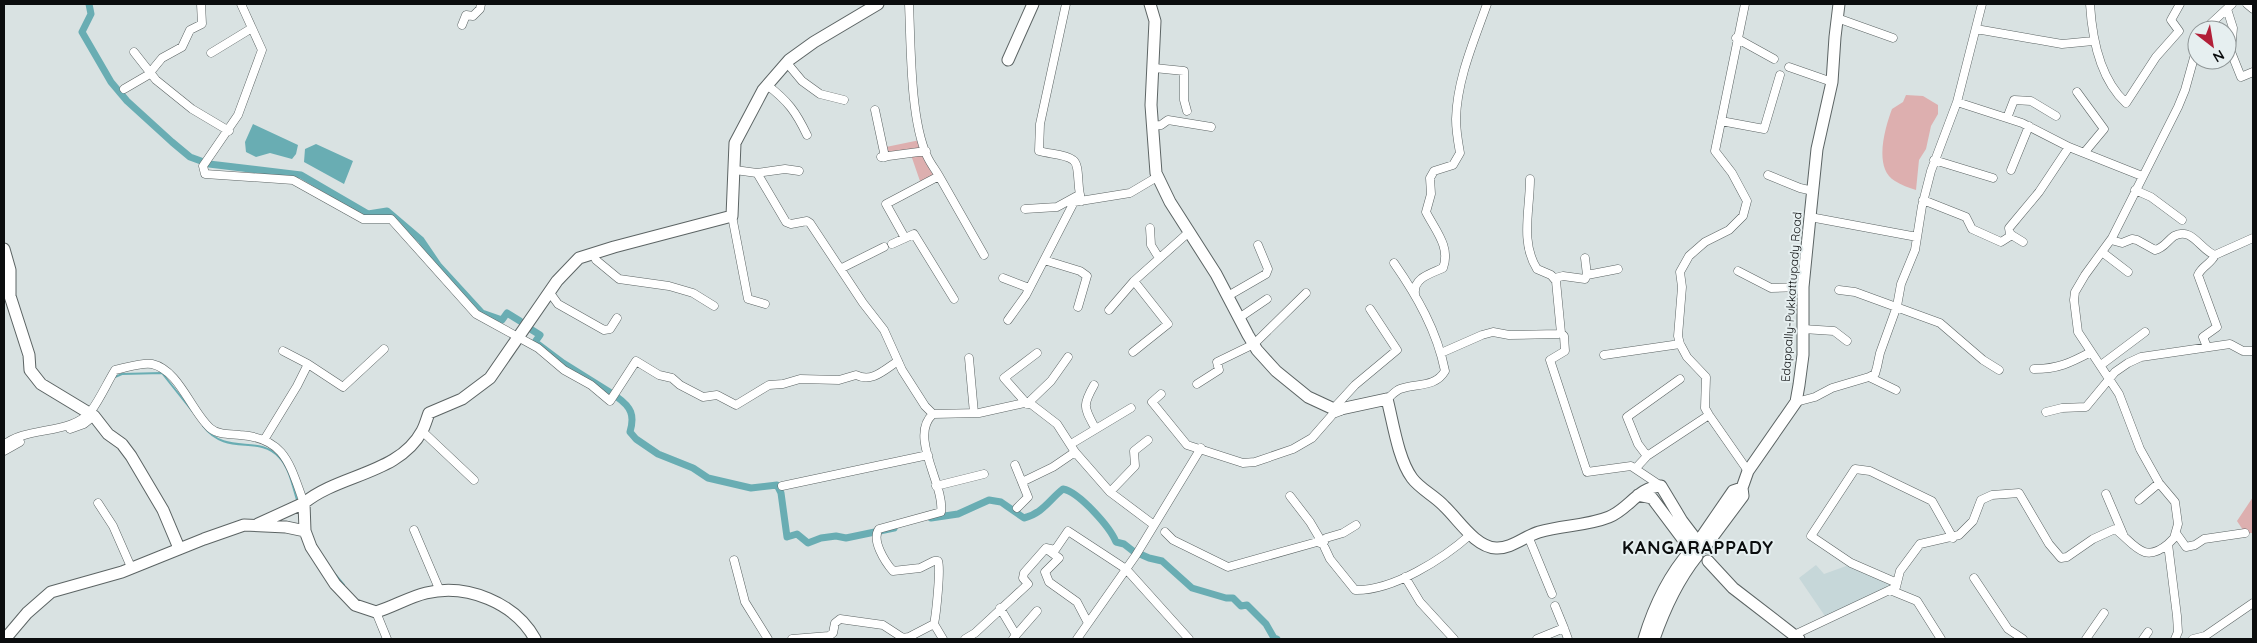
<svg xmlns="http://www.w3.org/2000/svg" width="2257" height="643" viewBox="0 0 2257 643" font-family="Quicksand,sans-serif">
  <rect width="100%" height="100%" fill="#d9e2e2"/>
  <path fill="#c6d7d9" d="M 1816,565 L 1824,574 L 1849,565 L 1889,582 L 1893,587 L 1827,619 L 1799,578 Z"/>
  <path fill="#ddafaf" d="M 1906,95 L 1923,96 L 1938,105 L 1938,114 L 1931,126 L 1926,149 L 1919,160 L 1916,190 C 1909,188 1901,185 1895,181 C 1873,168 1885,128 1892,109 L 1903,102 Z
    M 920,140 L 922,149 L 888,156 L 886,147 Z
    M 925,153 L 939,176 L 921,184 L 911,155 Z
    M 2253,497 L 2253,533 L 2245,533 L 2237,521 Z"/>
  <path fill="#69adb3" d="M 253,124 L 298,145 L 296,154 L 292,159 L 270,153 L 256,157 L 246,152 L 245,142 Z
    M 316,144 L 353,161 L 344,184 L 304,162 L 305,149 Z"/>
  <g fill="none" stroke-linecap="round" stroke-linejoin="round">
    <path stroke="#69adb3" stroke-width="2" d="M 115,377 L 122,374 L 162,373 L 193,412
      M 203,426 C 227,457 258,434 279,457 C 289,467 293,487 297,500
      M 334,573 L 344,585"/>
    <path stroke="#69adb3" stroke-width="7" d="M 89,4 L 91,14 L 82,32 L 111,82 L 127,101 L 172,142 L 190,157 L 201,161
      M 209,164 L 301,175 L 368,214 L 387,211 L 421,240 L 438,265 L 482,313 L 502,320 L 507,313 L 520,321
      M 532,330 L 540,335 L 535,342 L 563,363 L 611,393
      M 617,397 C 631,407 635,415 630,432 L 636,439 L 658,454 L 693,468 L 708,478 L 751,488 L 777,485 L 781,493 L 787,537 L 797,534 L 808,543 L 821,538 L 836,536 L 846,538 L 894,528
      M 931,518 L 958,514 L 989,500 L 1001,502 L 1024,518 C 1043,513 1049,500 1063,489 C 1079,492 1110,527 1116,542 L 1124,544 L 1133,551 L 1149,558 L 1162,561 L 1192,588 L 1226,598 L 1233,598 L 1241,606 L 1247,605 L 1266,624 L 1274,638 L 1277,639"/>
    <defs>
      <path id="street" d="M 241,4 L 262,50 L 238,115 L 203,166 L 205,174 L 293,180 L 363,219 L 391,219 L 476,314 L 538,348 L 564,370 L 591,385 L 610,401 L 636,361 L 659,375 L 672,378 L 680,385 L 703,397 L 717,395 L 736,405 L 769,385 L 783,384 L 800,379 L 839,380 L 856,375 C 872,383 884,370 898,361
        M 1066,4 L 1040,124 L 1039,151 C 1049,154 1066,154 1073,160 C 1081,165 1076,190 1082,201
        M 1745,4 L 1715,151 L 1732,173 L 1747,201 L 1743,216 L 1729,230 L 1705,242 L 1689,256 L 1680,272 L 1682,287 L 1678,336 L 1680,344 L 1687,357 L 1706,377 L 1705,408 L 1709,415 L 1748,471
        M 2090,4 C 2092,38 2099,78 2126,103 L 2156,57 L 2179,31 L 2171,20 L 2180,4
        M 2247,4 L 2253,9
        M 2227,9 L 2233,28 L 2231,52
        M 1837,18 L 1893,38
        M 462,25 L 466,15 L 473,16 L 480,9 L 481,4
        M 1976,29 L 2062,44 L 2093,41
        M 2204,30 L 2232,4
        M 1736,38 L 1774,59
        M 2228,51 L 2231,52 L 2241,77 L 2253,72
        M 134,52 L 156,80 L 192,109 L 229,131
        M 211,53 L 252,28
        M 787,63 L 802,81 L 820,94 L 844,100
        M 1789,67 L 1832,82
        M 1154,68 L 1184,71 L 1184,100 L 1187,111
        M 767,85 C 788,101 796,112 807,135
        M 124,89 L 148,75 L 162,58 L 182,47 L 190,30 L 202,24 L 201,4
        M 2077,92 L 2104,129 L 2084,153
        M 1957,102 L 2022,123 L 2069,147 L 2142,176
        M 875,110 L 885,157
        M 2007,118 L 2014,100 L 2031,101 L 2056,116
        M 1721,121 L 1764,129 L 1780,75
        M 1152,126 L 1161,125 L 1168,120 L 1211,127
        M 881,157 L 926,151
        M 1934,160 L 1993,178
        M 735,170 L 757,173 L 786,222 L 791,224 L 807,221 L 810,223 L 863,303 L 884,330 L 902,370 L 925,406 L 933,414
        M 2011,170 L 2029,126
        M 757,173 L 785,169 L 799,171
        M 1768,175 L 1800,188 L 1813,191
        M 939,176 L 984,255
        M 2135,190 L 2151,197 L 2182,220
        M 1923,200 L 1966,217 L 1972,229 L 2001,242 L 2012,235
        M 1025,209 L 1057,207 L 1077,196
        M 732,216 L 748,299 L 765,304
        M 1810,217 L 1917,237
        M 1150,228 L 1151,245 L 1159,258
        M 905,238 L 886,204 L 939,176 C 935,169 930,163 927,156 C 910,119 911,46 909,4
        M 2111,240 L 2122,243 L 2132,239 L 2137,240 L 2155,250 C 2164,248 2167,241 2174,236 C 2192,226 2201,251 2215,255 L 2253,238
        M 2023,242 L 2010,234 L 2009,228 L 2039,192 L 2069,147
        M 892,244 L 914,234 L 954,299
        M 2102,252 L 2128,272
        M 593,254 L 596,260 L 619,279 L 669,286 L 693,293 L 714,306
        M 1585,258 L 1587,275
        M 1044,260 L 1080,271 L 1087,276 L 1078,307
        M 842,268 L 884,247
        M 1738,271 L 1771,288 L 1803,287
        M 1003,278 L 1029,288
        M 1555,278 L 1563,276 L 1585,279 L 1587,275 L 1618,269
        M 1839,290 L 1855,292 L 1940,323 L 1983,360 L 1999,370
        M 550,293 L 558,304 L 604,330 L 610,329 L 617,318
        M 1415,294 C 1413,278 1430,274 1443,268 C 1451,247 1435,230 1426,212 L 1431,194 L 1430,178 L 1434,171 L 1453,165 L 1460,153 C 1458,142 1456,131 1456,119 C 1457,79 1474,41 1487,4
        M 1228,296 L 1266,274 L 1268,269 L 1258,245
        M 1109,310 L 1134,281 L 1189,232
        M 1239,318 L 1267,299
        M 1008,320 L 1026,295 L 1074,202 L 1130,193 L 1157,177
        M 1803,329 L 1834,331 L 1847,341
        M 1561,333 L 1564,336 L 1565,351 L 1550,360 L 1587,472 L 1631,466 L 1661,486
        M 2207,347 L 2203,337 L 2217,327 L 2198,275 C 2202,266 2211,264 2215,255
        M 283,351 L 308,364 L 343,387 L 384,349
        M 1133,352 L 1168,324 L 1134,281
        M 1037,353 L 1004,378 L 1027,404 L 1051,381 L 1068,357
        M 1441,353 L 1482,335 L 1493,332 L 1509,335 L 1558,334 L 1561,333 L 1556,281 L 1551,275 L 1537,269 C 1520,242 1530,210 1530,179
        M 1604,355 L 1680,344
        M 969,358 L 974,413
        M 2101,365 L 2145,332
        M 2034,369 C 2058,369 2070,363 2091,352
        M 1869,377 L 1875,374 L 1877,367 L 1880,353 L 1897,306 L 1901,284 L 1915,250 L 1922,206 L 1931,171 L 1957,102 L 1982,4
        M 1197,384 L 1219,370 L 1217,362 L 1254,344 L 1306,293
        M 1094,385 C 1082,406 1084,407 1095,428
        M 1161,394 L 1152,402 L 1187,445 L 1243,463 L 1255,462 L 1293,449 L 1312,438 L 1333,414 L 1341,411
        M 1387,399 C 1391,396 1395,391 1400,389 C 1416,383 1435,388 1445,371 C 1437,331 1417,296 1394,263
        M 1796,402 L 1815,397 L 1832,388 L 1869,377 L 1896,390
        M 1333,409 L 1355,385 L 1397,350 L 1370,309
        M 2046,412 L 2062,408 L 2086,407 L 2115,372 L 2128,363 L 2141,357 L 2230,344 L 2243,351 L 2253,351
        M 70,429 L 84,424 L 94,416
        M 422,431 L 474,480
        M 264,440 L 297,386 L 308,364
        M 1071,444 L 1131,408
        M 4,445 C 26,426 72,435 91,411 C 100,399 107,383 115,370 C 126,368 141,362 152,364 C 179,370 191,411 210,428 C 218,435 230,434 240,435 C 286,438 290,466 304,503
        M 4,451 L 20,442
        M 1647,456 L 1638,444 L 1627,417 L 1680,379
        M 1015,465 L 1028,497 L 1017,508
        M 1636,468 L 1647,456 L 1709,415
        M 1022,482 L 1053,467 L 1075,452
        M 782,486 L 928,455
        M 936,486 L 984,474
        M 1110,492 L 1135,466 L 1134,451 L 1148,440
        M 2106,494 L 2123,534
        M 1290,496 L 1310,522 L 1323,544 L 1326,538 L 1343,533 L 1356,525
        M 2139,500 L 2159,483
        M 98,503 L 113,526 L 131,567
        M 414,530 L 440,591
        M 1165,532 L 1173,540 L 1228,567 L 1317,542 L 1323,544 L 1330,559 L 1355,590 C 1393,591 1443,559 1471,534
        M 2176,533 L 2186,547 L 2195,545 L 2204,539 L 2245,533
        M 1528,536 L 1552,594
        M 1048,550 L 1059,558 L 1045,572 L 1049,582 L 1077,602 L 1088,623
        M 734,560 L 745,602 L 768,639
        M 1405,577 L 1420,602 L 1454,639
        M 1974,578 L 2008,629 L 2023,639
        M 1897,583 L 1851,563 L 1811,536 L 1855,469 L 1870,471 L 1932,501 L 1953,538
        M 1890,590 L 1917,601 L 1941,639
        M 1555,606 L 1564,628
        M 1000,608 L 1016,635 L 1013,639
        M 376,612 L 387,639
        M 934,624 L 943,639
        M 1016,635 L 1037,611
        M 1794,635 L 1896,587 L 1900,571 L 1920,544 L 1959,535 L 1973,521 L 1981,500 L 1992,495 L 2019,493 L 2049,544 L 2061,558 L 2067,557 L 2093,539 L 2115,529 C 2134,543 2143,565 2168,544
        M 792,639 L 829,636 L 833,633 L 835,623 L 840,619 L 883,625 L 903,638 L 909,637 L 934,624 C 936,615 941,568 938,561 L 934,561 L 920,568 L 893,571 C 885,562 871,540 879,529 L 941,512 C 945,485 908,436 933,414 L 979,413 L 1024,403 L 1031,404 L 1057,424 L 1075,452 L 1110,492 L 1154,525
        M 965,639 L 975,633 L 1028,584 L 1023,578 L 1024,573 L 1046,548 L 1055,550 L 1068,531 L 1126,569 L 1189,639
        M 1077,639 L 1136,555 L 1201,448
        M 1537,639 L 1564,628 L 1568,639
        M 2086,639 L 2104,613
        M 2143,639 L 2148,632
        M 2175,639 L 2178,632 L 2177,616 L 2168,544 L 2174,538 L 2178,524 L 2175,502 L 2159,483 L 2140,449 L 2119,394 L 2078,332 L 2074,300 L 2075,292 L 2085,275 L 2112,238 L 2178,107 L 2185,90 L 2197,47
        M 2193,639 L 2205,636 L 2253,603"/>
      <path id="secondary" d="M 1150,4 L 1155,21 L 1151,105 L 1156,173 L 1170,202 L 1216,274 L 1248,335 L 1257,350 L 1276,371 L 1308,397 L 1336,410 L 1387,399 C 1393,422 1398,459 1412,478 C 1420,489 1435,496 1444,506 C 1459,520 1475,547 1496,548 C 1511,549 1525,536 1539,532 C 1562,525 1587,526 1609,517 C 1629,509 1638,487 1661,486 L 1682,521 L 1698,542 L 1733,491 L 1742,488
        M 1008,60 L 1033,4
        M 4,249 L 10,270 L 10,296 L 29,355 L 30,370 L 41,384 L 94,416 L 108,434 L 122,444 L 131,456 L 163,510 L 179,548
        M 1638,495 L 1652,498 L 1691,550 C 1668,576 1654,606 1644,639
        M 258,524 L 304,503
        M 1705,547 L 1743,496 L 1742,488 L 1748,471 L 1796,402 L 1799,385 L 1803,355 L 1803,287 L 1810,217 L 1817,149 L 1832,82 L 1835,37 L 1839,4
        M 1708,561 L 1733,588 L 1799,639
        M 5,639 L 27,613 L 51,592 L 122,572 L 204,539 L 244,525 L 286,527 L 305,531
        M 535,639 C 515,603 467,583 426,593 C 409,597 393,607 376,612 L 355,605 L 335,584 L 311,547 L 305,531 L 304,503 C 339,474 399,474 422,431 C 425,426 427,418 429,413 L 462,399 L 490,378 L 557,281 L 579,258 L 614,247 L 732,216 L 735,143 L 763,90 L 789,60 L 814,42 L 878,4
        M 1654,639 C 1664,610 1678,580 1697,556"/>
    </defs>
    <use href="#street" stroke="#5c6464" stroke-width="9"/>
    <use href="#secondary" stroke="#5c6464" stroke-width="13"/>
    <use href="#street" stroke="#fff" stroke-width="8"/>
    <use href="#secondary" stroke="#fff" stroke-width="11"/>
  </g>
  <g text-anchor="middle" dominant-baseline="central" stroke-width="4" stroke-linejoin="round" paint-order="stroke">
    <g font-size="12" fill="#0b0d0e" stroke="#e6eff0">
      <text transform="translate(1791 297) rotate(-86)">Edappally-Pukkattupady Road</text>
    </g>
    <g font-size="18" font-weight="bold" letter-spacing="1" fill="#0b0d0e" stroke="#e6eff0">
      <text x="1698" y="547">KANGARAPPADY</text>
    </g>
  </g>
  <rect width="2257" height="643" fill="none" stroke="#0b0d0e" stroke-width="10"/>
  <g transform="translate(2212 45) rotate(149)"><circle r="24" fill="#e6eff0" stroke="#8e9596"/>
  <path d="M0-4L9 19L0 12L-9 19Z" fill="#b21f38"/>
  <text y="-8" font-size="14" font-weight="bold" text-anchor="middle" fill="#0b0d0e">N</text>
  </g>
</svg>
